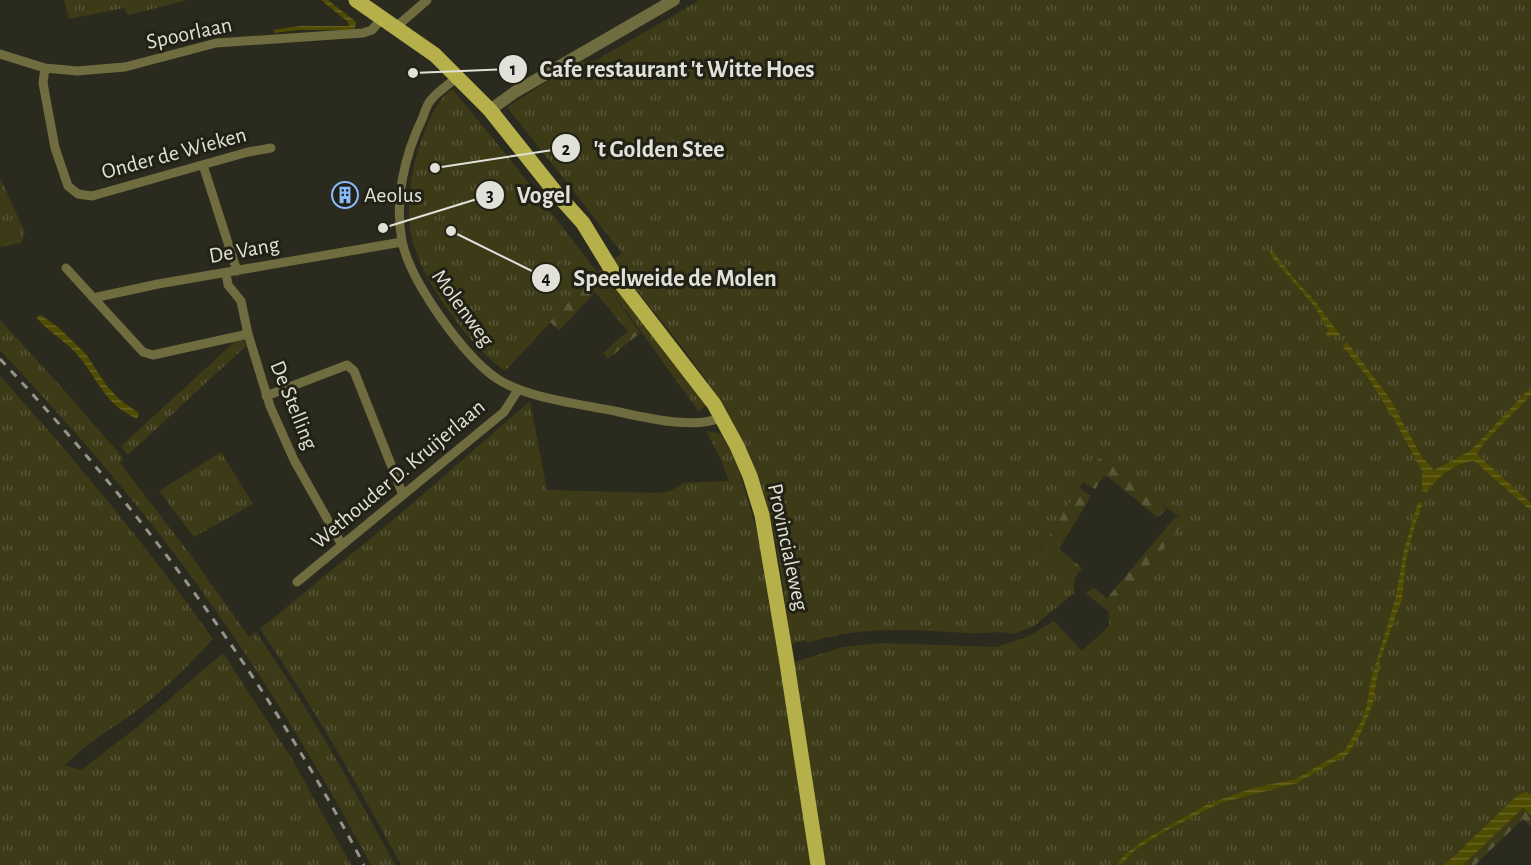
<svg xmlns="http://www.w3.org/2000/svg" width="1531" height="865" viewBox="0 0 1531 865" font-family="'Alegreya Sans',sans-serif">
  <defs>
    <pattern id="grass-tufts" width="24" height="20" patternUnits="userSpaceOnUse" patternTransform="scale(1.5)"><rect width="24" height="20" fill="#3c3a17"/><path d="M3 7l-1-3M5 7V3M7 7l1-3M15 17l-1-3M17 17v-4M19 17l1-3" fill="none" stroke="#585638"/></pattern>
    <pattern id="forest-firs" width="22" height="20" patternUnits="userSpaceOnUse" patternTransform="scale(1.5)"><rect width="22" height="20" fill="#3c3a17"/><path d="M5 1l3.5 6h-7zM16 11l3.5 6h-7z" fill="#585638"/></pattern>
    <pattern id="park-crowns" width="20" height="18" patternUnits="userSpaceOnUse" patternTransform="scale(1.5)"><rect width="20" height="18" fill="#3c3a17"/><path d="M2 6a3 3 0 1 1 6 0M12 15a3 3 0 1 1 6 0" fill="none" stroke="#585638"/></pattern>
    <pattern id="water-rules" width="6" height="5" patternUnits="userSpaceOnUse" patternTransform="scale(1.5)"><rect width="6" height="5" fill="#4f4b01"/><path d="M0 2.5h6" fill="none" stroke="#686525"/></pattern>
  </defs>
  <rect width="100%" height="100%" fill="#2b2a1e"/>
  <path fill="url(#grass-tufts)" d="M 64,0 L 188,0 L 128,15 L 124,8 L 69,19 Z
    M 700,0 L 1531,0 L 1531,503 L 1478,455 L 1477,452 L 1470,451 L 1436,469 L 1430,468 L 1422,457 L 1389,397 L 1347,342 L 1342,346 L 1368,378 L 1392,416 L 1422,471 L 1422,491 L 1425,492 C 1437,478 1455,462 1474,461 L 1531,511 L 1531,794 L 1529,793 L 1461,848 L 1444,865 L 825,865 L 794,662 L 843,647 L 881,643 L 996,647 L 1027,637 L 1054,621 L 1082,651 L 1109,626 L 1109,612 L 1145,570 L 1179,517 L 1103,457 L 1098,459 L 1040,549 L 1074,579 L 1074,593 L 1034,626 L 1014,634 C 998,630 985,634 968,633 C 911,630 863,625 807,643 L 805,640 L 791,644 C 784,592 778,538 762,488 C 735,402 667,330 613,260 L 622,253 L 507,107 L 578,62 L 595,61 Z
    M 452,89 L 509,158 L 597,272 L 603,268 L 707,404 L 699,412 L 598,272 L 505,371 C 469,346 419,278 411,234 C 406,204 411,168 422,139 C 430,119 434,104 452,89 Z
    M 0,178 L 25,232 L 21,243 L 0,247 Z
    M 0,320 L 65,391 L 124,459 L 120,463 L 190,554 L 249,637 L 256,632 C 307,706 352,785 395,865 L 371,865 C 317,763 256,665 188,572 C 131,494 66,421 0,350 Z
    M 242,335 L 246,346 L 128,455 L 121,446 Z
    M 0,376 C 76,460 147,546 213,639 C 193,660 173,682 150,700 C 123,723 90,739 65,765 L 81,770 L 136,728 L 223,653 L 292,759 L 351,865 L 0,865 Z
    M 530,401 L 547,490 L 658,493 L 670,491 L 683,483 L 729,481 L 720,457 L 706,431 L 722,434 L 737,463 L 759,538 L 812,865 L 401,865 C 357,784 312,704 260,629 L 406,509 Z
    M 221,452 L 253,504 L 194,537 L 159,491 Z"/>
  <path fill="url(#forest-firs)" d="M 598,272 L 640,333 L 608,359 L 603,353 L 628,331 L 595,292 L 559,331 L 550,322 Z
    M 1103,457 L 1167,508 L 1160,516 L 1157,517 L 1107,476 L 1104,476 L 1095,489 L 1083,482 L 1098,459 Z
    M 1079,488 L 1091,496 L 1059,549 L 1082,568 L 1074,579 L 1040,550 Z
    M 1176,516 L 1184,523 L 1109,612 L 1086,593 L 1094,588 L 1107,598 Z
    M 1523,808 L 1531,815 L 1531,827 L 1523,819 L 1475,865 L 1463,865 Z"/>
  <path fill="url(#park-crowns)" d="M 557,260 L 562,262 L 564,270 L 561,284 L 549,288 L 542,282 L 546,265 Z"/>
  <path fill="#3c3a17" d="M 462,232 L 484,245 L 477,257 L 455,245 Z"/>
  <path fill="url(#water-rules)" d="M 321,0 L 328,0 L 356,22 L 355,28 L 351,30 L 298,30 L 274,33 L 274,30 L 300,26 L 349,26 L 348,22 Z
    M 1271,249 L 1297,282 L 1315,301 L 1340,335 L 1336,337 L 1332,335 L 1328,338 L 1326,335 L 1328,329 L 1314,306 L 1272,257 L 1269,252 Z
    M 41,315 L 59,328 L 86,354 L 106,385 L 120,400 L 139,413 L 137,419 C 104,403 101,384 80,358 C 68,342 49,333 36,317 Z
    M 1347,342 L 1389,397 L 1422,457 L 1434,470 L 1470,451 L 1531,387 L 1531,395 L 1484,443 L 1477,454 L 1531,503 L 1531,511 L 1474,461 C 1455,463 1437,477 1427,492 L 1422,491 L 1422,471 L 1392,416 L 1368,378 L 1342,346 Z
    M 1418,502 L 1423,503 L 1415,525 L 1406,560 L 1402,599 L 1380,660 L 1373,704 L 1359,737 L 1348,754 L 1297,783 L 1220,803 L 1165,831 L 1134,851 L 1121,865 L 1117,865 L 1124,855 L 1144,840 L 1208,804 L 1253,788 L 1296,779 L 1345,750 L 1362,720 L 1367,704 L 1371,680 L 1395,600 L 1404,550 Z
    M 1526,792 L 1531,794 L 1531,815 L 1523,808 L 1463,865 L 1444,865 L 1518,795 Z"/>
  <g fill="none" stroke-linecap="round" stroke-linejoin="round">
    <path stroke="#6f6d3f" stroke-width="9" d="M 396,27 L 427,0
      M 0,54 L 45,68 L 77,71 L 125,67 L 216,43 L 363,33 L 372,30 L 382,18
      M 45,68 L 43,83 L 55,148 L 68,186 L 78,194 L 92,196 L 248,152 L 271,148
      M 458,76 C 450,84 438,91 431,100 C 427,104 425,111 423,117 C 405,154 394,199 402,241 C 410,281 463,355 496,378 C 527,399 582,404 619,412 C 647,418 696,430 722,417
      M 203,165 L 237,271
      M 66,268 L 143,352 L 153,355 L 248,334
      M 226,273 L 228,285 L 241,301 L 248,334 L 270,406 L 294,460 L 342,545
      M 93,298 L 158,284 L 402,242
      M 266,396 L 347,365 L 354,371 L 403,495
      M 297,582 L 504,412 L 518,390"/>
    <path stroke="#6f6d3f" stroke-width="12" d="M 490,110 L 515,92 L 674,0"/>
    <path stroke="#b5b04a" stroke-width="15" d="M 356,0 L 435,55 L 490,110 L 556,193 L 583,223 L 616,277 L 714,404 L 737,446 L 750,476 L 762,515 L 786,657 L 818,865"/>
    <path stroke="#95948a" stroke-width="3" stroke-dasharray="8 8" stroke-linecap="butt" d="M 0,359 C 143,511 267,680 364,865"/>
  </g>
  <defs>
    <symbol id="building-ring" viewBox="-11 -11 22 22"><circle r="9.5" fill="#212115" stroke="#89bafc" stroke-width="1.5"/><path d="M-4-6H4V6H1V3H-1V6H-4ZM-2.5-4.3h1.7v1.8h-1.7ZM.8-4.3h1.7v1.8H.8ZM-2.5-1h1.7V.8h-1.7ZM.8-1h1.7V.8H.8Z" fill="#89bafc"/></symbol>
  </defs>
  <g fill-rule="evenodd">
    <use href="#building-ring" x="330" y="180" width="30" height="30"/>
  </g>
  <g text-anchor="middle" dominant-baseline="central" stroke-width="6" stroke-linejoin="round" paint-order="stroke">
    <g font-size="22" fill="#e1e1d9" stroke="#212115">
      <text transform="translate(189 33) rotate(-12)">Spoorlaan</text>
      <text transform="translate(174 153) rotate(-15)">Onder de Wieken</text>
      <text transform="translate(244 250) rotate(-10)">De Vang</text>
      <text transform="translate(463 308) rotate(54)">Molenweg</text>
      <text transform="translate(294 405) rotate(68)">De Stelling</text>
      <text transform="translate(398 474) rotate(-40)">Wethouder D. Kruijerlaan</text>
      <text transform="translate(788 547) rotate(78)">Provincialeweg</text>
    </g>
    <g font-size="22" fill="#e1e1d9" stroke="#212115" text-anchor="start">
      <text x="364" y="195">Aeolus</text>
    </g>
  </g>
  <path fill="none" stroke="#e1e1d9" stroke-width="2" d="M413 73L513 69M435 168L566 148M383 228L490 195M451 231L546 278"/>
  <g fill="#e1e1d9" stroke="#212115" stroke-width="2">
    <circle cx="413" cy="73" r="6"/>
    <circle cx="435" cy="168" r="6"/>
    <circle cx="383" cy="228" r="6"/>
    <circle cx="451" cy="231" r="6"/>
    <circle cx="513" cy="69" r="15"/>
    <circle cx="566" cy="148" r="15"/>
    <circle cx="490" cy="195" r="15"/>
    <circle cx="546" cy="278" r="15"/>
  </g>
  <g font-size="18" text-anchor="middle" font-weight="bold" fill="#111">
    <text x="513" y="75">1</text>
    <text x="566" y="155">2</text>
    <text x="490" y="201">3</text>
    <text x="546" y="284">4</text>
  </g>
  <g font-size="24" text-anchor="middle" font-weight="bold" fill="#e1e1d9" stroke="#212115" stroke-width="6" stroke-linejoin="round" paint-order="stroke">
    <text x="677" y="77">Cafe restaurant 't Witte Hoes</text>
    <text x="659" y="157">'t Golden Stee</text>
    <text x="544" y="203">Vogel</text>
    <text x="675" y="286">Speelweide de Molen</text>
  </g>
</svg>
